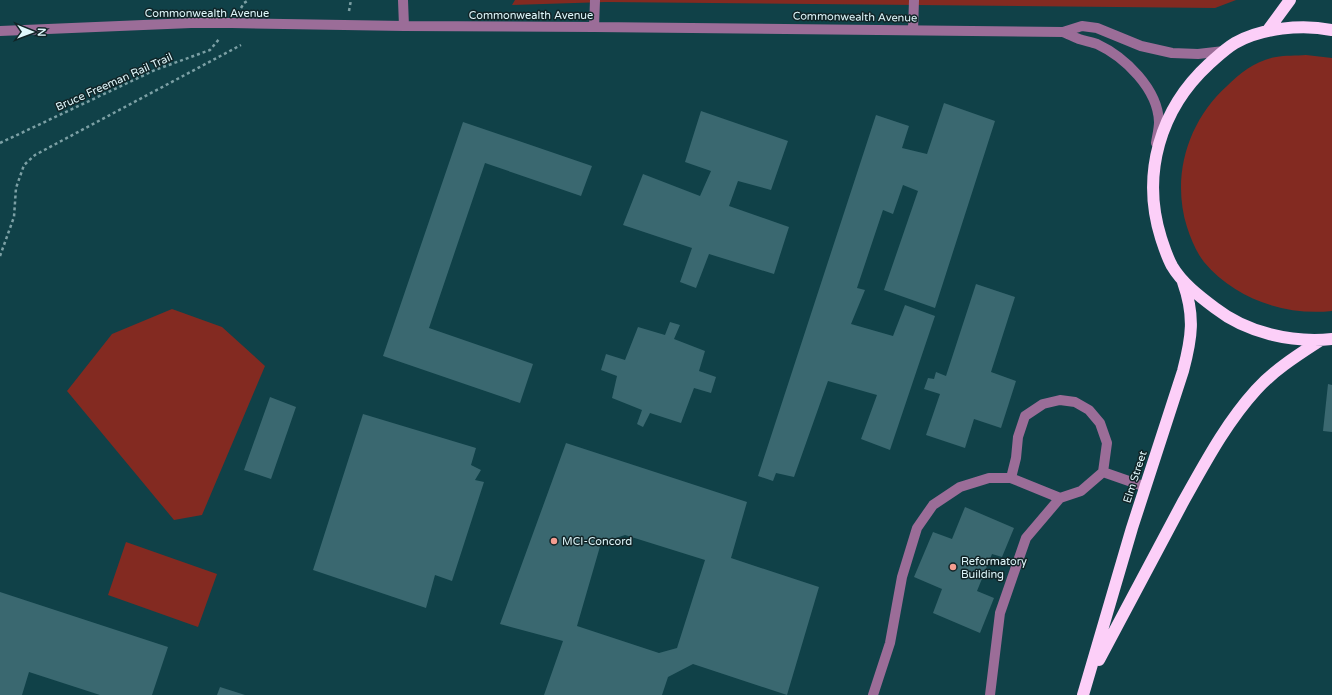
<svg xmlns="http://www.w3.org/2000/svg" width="1332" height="695" viewBox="0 0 1332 695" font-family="'Varela Round',sans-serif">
  <rect width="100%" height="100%" fill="#104148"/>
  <path fill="#832a21" d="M 515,0 L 1236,0 L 1215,8 L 606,2 L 512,5 Z
    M 1306,55 L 1332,58 L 1332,311 C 1285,316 1235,299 1204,262 C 1196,252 1191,239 1187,227 C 1171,176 1188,121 1227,86 C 1240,73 1257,60 1276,57 C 1285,55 1296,56 1306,55 Z
    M 172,309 L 222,327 L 265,366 L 202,515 L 174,520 L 67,391 L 112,334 Z
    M 126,542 L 217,574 L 198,627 L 108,595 Z"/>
  <path fill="#3a6870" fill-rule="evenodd" d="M 944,103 L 995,121 L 935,308 L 884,290 L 918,191 L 903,185 L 893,214 L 883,210 L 857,288 L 865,290 L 851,324 L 893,336 L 905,305 L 935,316 L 890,450 L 861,439 L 877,395 L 828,381 L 794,477 L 776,473 L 773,481 L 758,476 L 876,115 L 909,126 L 902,148 L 927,154 Z
    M 701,111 L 788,141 L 771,190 L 738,181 L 729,206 L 789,227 L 774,274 L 709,254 L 696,288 L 680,282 L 692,248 L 623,225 L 643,174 L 700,196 L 711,171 L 685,162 Z
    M 463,122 L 592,166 L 581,196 L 485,163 L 429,328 L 533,364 L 520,403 L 383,356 Z
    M 976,284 L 1015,297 L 991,372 L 1016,381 L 1001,428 L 974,419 L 965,448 L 926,435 L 940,394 L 924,389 L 928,378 L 934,379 L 936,372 L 946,376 Z
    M 670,322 L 680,325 L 674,339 L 705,351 L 699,371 L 716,377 L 711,393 L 694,388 L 681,423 L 650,413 L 643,427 L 637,424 L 642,410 L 612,398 L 617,376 L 601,370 L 606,354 L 625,360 L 638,327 L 665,335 Z
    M 1328,384 L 1332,385 L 1332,432 L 1323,431 Z
    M 270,397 L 296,407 L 271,479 L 244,470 Z
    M 363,414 L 476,448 L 471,465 L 481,470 L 475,480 L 484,482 L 452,581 L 435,575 L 426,608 L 313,570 Z
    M 566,443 L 747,502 L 731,558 L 819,587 L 787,695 L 693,664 L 668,677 L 662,695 L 544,695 L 563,641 L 500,624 ZM 625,535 L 705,560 L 677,648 L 659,653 L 577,626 L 601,543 Z
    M 965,507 L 1014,528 L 1002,557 L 992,554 L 977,591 L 994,598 L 980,633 L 933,613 L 942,589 L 914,577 L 933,532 L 952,539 Z
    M 0,592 L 168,647 L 152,695 L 100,695 L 29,672 L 22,695 L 0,695 Z
    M 220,687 L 245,695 L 217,695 Z"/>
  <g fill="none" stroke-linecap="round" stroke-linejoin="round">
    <path stroke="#7ca0a5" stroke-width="2.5" stroke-dasharray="3 3" stroke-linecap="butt" d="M 241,8 L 244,3 L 249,0
      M 349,11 L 351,0
      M 0,143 L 155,70 L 210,50 L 220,38
      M 0,256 L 14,217 L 16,188 L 24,165 L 35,155 L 241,45"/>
    <path stroke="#9b6d98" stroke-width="10" d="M 403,0 L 404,26
      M 594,27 L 595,0
      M 913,30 L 914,0
      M 0,31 L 191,23 L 232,23 L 404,26 L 594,27 L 1063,32 L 1082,26 L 1097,28 L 1141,46 L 1172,53 L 1198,54 L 1224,51
      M 1063,32 C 1068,34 1074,37 1079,39 C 1085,41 1092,42 1097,44 C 1125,57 1158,89 1159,122 C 1159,129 1157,136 1156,143
      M 1011,478 L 1016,458 L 1018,437 L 1025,416 L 1043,404 L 1060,400 L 1075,402 L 1089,410 L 1100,423 L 1107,443 L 1103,472
      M 873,695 L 890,643 L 902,577 L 917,528 L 933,505 L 960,487 L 989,478 L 1011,478 L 1060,498 L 1081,491 L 1103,472 L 1146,487
      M 990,695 L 1000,613 L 1026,538 L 1060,498"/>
    <path stroke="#fccff8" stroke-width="12" d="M 1268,30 L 1290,0
      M 1332,30 C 1302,24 1261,28 1235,43 C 1225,49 1217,57 1209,64 C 1160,109 1141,174 1161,238 C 1164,247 1167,257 1172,266 C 1182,283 1199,296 1215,308 C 1247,333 1292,343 1332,339
      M 1099,660 C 1127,607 1155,554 1183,502 C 1205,463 1226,423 1256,390 C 1274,370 1298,355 1321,340
      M 1083,695 L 1132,528 L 1183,371 C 1192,337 1195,316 1183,282"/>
  </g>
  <g fill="#f59d90" stroke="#112427" stroke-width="1.5">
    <circle cx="554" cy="541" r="4"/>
    <circle cx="953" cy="567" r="4"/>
  </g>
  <g text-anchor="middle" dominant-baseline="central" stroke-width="3" stroke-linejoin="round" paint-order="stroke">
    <g font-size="11" fill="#dff7fb" stroke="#112427">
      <text x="207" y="13">Commonwealth Avenue</text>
      <text x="531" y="15">Commonwealth Avenue</text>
      <text transform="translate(855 17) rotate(1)">Commonwealth Avenue</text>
      <text transform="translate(114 82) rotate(-24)">Bruce Freeman Rail Trail</text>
      <text transform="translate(1135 477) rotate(-72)">Elm Street</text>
    </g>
    <g font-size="11" fill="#dff7fb" stroke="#112427" text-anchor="start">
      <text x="562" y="541">MCI-Concord</text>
      <text x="961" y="561">Reformatory<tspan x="961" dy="13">Building</tspan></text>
    </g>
  </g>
  <g transform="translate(32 32) rotate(91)" stroke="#112427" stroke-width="3" paint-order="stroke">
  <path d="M0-3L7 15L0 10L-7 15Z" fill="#dff7fb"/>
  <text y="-6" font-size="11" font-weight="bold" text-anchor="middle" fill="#dff7fb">N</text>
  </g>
</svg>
